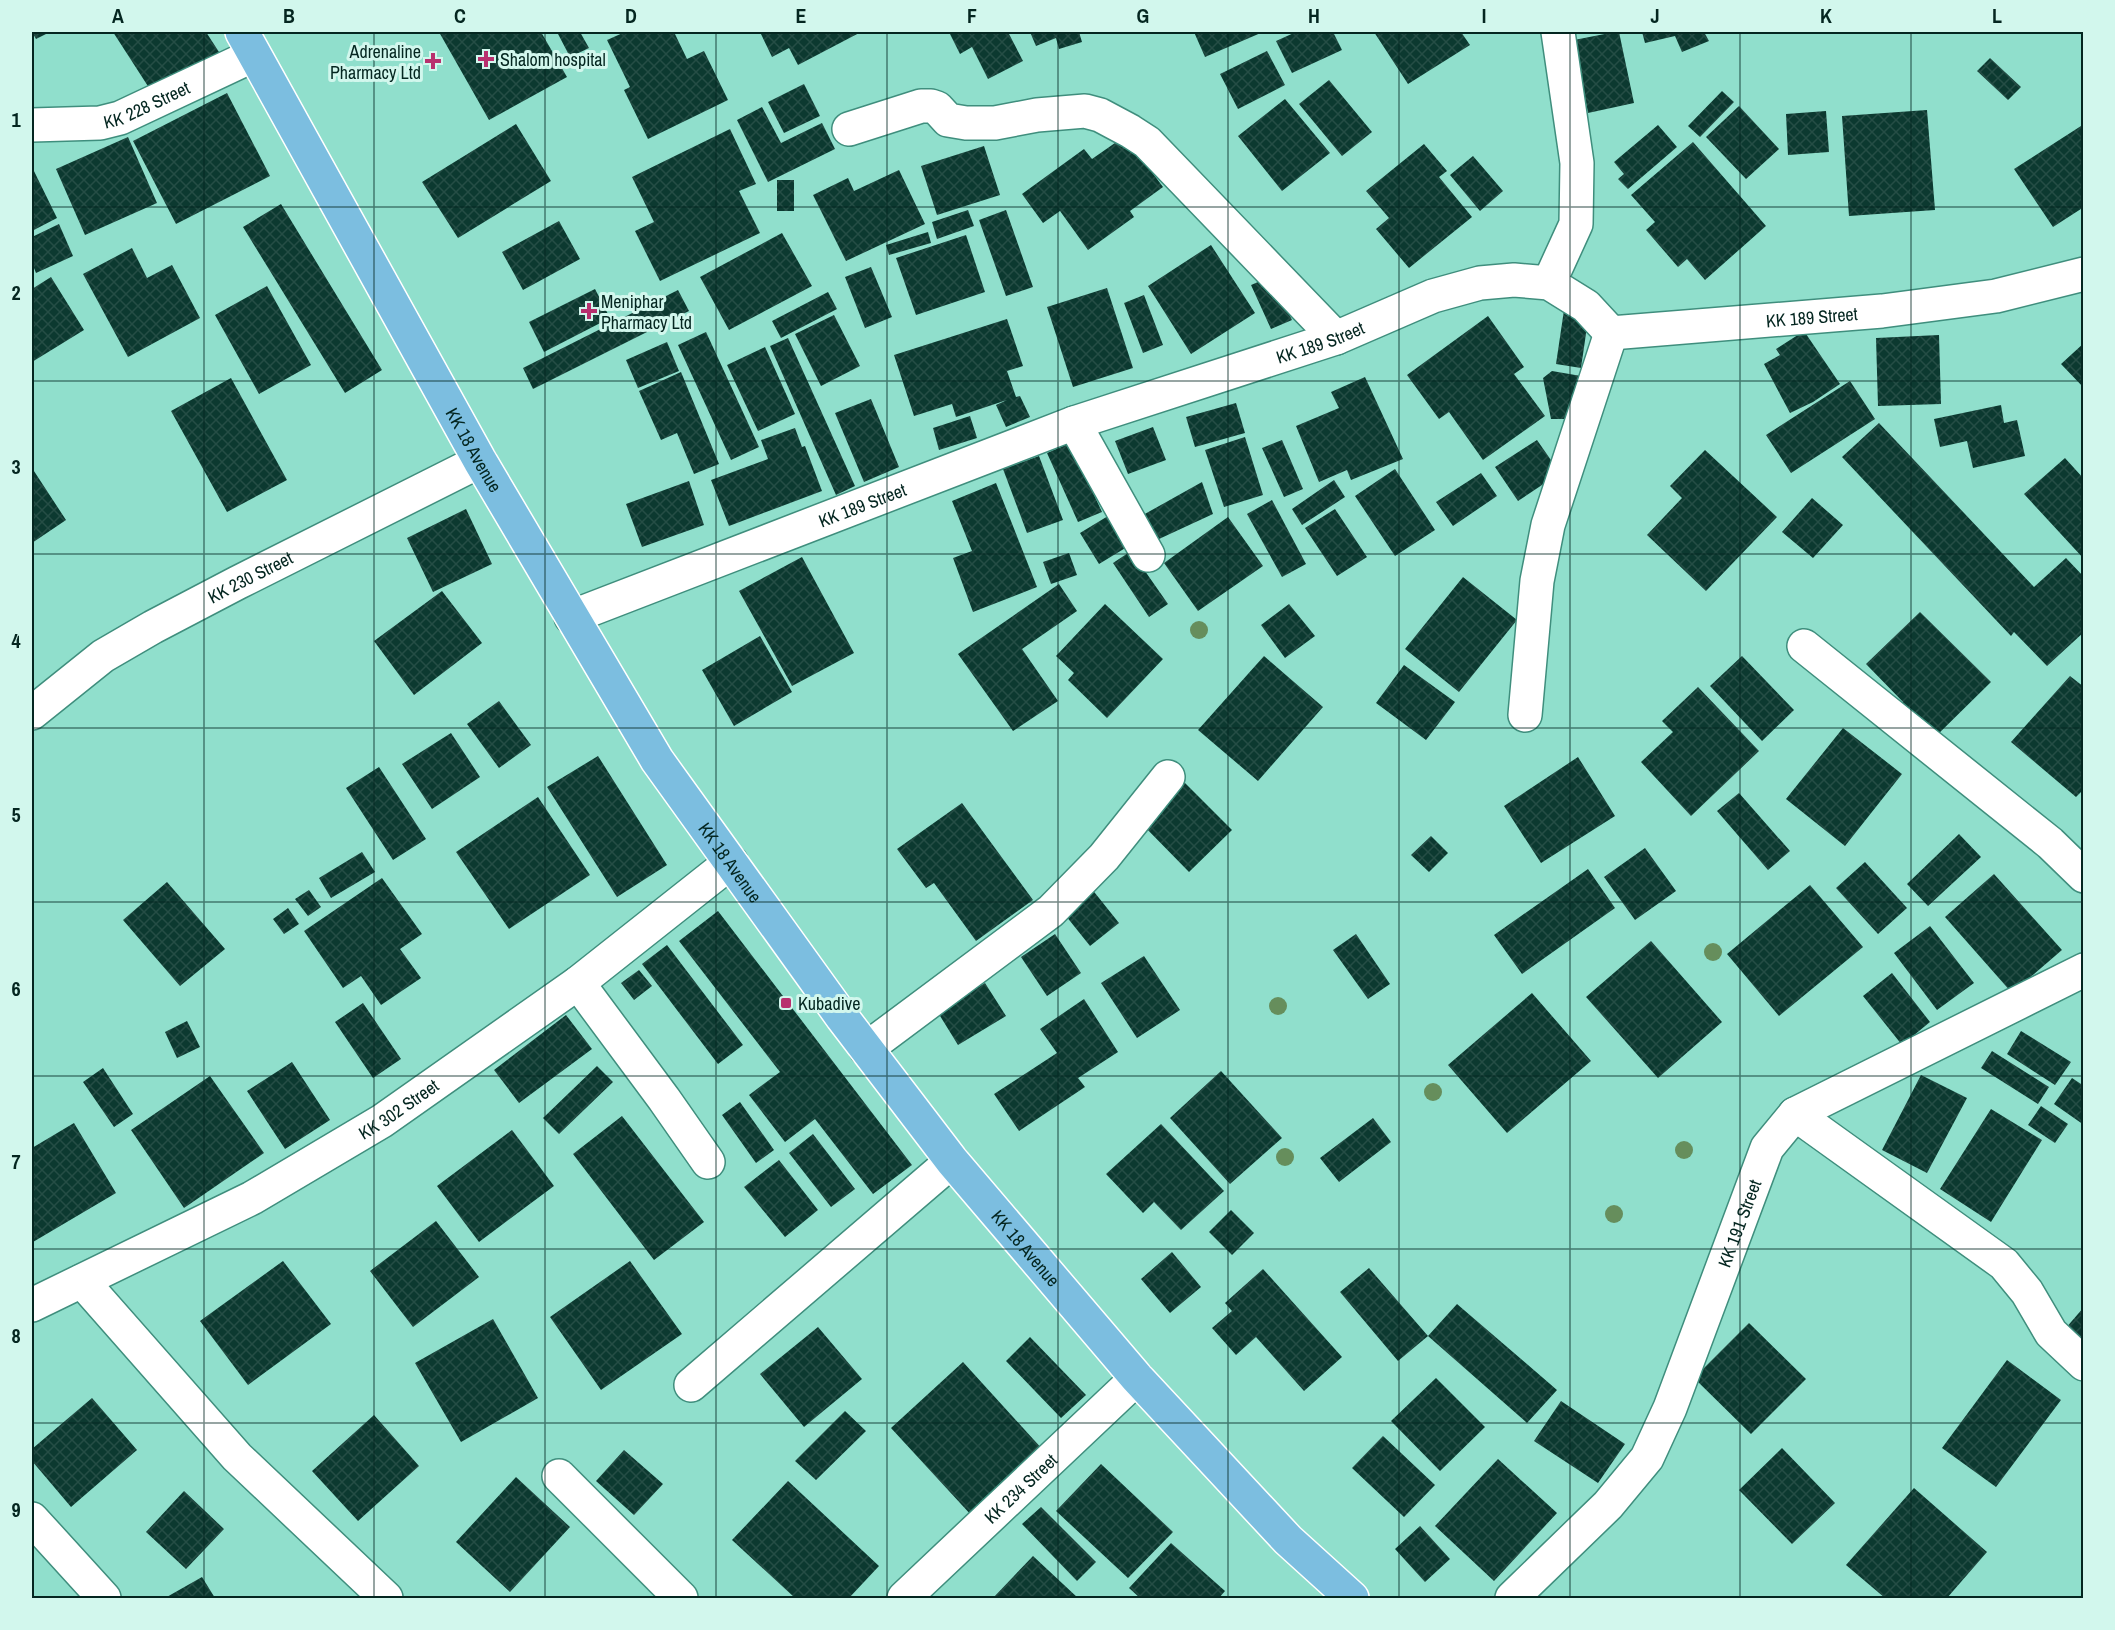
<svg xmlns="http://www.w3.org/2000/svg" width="2115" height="1630" viewBox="0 0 2115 1630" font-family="'Archivo Narrow',sans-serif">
  <defs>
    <pattern id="building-cross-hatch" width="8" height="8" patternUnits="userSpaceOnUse" patternTransform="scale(1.5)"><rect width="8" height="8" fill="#0c3930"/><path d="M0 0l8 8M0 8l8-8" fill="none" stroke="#254d45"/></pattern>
  </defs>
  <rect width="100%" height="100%" fill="#90dfcc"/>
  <path fill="url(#building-cross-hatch)" d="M 32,32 L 50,32 L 36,39 Z
    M 113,32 L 206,32 L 219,52 L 153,94 Z
    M 439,32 L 541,32 L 567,77 L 489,120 Z
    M 557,32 L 580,32 L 589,48 L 570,57 Z
    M 625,32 L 674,32 L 687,59 L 704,51 L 728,100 L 648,139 L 624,90 L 630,87 L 607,40 Z
    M 760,32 L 861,32 L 798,65 L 789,48 L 772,57 Z
    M 949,32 L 1008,32 L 1023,61 L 988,79 L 972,47 L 960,54 Z
    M 1030,32 L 1079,32 L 1082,42 L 1059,49 L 1056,38 L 1036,46 Z
    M 1194,32 L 1263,32 L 1205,57 Z
    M 1296,32 L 1333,32 L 1342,50 L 1292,73 L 1276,41 Z
    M 1374,32 L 1461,32 L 1470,45 L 1408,84 Z
    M 1615,32 L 1619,32 L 1634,103 L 1588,113 L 1574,40 Z
    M 1642,32 L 1704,32 L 1709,41 L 1682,52 L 1675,36 L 1645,43 Z
    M 1267,51 L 1285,85 L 1238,109 L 1220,74 Z
    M 1990,58 L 2021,87 L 2008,100 L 1977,71 Z
    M 1329,80 L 1372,132 L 1342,156 L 1299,104 Z
    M 804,84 L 820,116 L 784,133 L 768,102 Z
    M 1722,91 L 1734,102 L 1700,137 L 1688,126 Z
    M 227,93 L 270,176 L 176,224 L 133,141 Z
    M 1285,99 L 1330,153 L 1282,191 L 1238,136 Z
    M 1739,106 L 1779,149 L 1746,179 L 1706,137 Z
    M 762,107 L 781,143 L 822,123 L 835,149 L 768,182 L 737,120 Z
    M 1927,110 L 1935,210 L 1849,216 L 1842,116 Z
    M 1826,111 L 1829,152 L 1788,155 L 1786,114 Z
    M 516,124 L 551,181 L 458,238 L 422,182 Z
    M 1658,125 L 1677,147 L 1628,189 L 1618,179 L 1624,174 L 1614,162 Z
    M 2081,126 L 2084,130 L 2084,207 L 2053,227 L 2014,169 Z
    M 730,129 L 756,184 L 739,191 L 760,233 L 660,281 L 635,231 L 654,222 L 632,177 Z
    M 1125,136 L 1163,187 L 1130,211 L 1134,217 L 1088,250 L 1060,211 L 1043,223 L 1022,194 L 1084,149 L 1092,159 Z
    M 128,137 L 157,203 L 85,235 L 56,169 Z
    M 1693,142 L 1766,226 L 1705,280 L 1687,259 L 1678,267 L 1646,230 L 1655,222 L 1631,195 Z
    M 1424,144 L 1447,171 L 1439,177 L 1472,217 L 1409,268 L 1376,229 L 1389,218 L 1366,191 Z
    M 984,146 L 1000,195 L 937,215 L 921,166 Z
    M 1473,156 L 1503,191 L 1480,211 L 1450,175 Z
    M 32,167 L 57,218 L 32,231 Z
    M 899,170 L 925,224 L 846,261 L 813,195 L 848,178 L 854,191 Z
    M 777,180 L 794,180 L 794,211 L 777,211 Z
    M 281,204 L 382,370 L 345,393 L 243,227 Z
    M 968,210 L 974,226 L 937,239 L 932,222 Z
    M 1006,210 L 1033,287 L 1006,296 L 979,220 Z
    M 559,221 L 580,259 L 523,290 L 502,252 Z
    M 59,224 L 73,256 L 36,273 L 32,263 L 32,237 Z
    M 928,232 L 931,243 L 889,255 L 886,245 Z
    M 782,233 L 812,286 L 729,330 L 700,277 Z
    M 966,235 L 985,292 L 916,315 L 896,258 Z
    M 1211,245 L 1255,313 L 1191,354 L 1148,286 Z
    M 132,248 L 147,278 L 172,265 L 200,318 L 128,357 L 83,274 Z
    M 871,267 L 892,317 L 865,328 L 845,277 Z
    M 1272,276 L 1292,320 L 1271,329 L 1251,285 Z
    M 51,277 L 84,330 L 32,362 L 32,289 Z
    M 267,286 L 311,365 L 259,394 L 215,315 Z
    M 1107,288 L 1133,368 L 1073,387 L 1047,307 Z
    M 595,289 L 610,318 L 544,352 L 529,322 Z
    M 678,290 L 689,311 L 533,389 L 523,368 Z
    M 828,292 L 837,309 L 781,338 L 772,321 Z
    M 1144,295 L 1163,345 L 1143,353 L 1124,303 Z
    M 1564,310 L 1589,313 L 1581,368 L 1556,364 Z
    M 834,315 L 860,366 L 821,386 L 795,334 Z
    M 1488,316 L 1524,367 L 1514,374 L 1545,416 L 1483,460 L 1449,412 L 1439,419 L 1407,375 Z
    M 1007,319 L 1023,366 L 1007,371 L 1016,397 L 1020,396 L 1030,417 L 1006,427 L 996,405 L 1007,400 L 956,417 L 952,404 L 914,416 L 894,355 Z
    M 1804,331 L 1840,384 L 1813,402 L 1790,413 L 1764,364 L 1780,355 L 1776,349 Z
    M 706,332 L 759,447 L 731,460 L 678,345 Z
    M 1939,335 L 1941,404 L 1878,406 L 1876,338 Z
    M 788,338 L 855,486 L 836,495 L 770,346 Z
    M 667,342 L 679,371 L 638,388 L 626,360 Z
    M 2084,343 L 2084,388 L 2061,364 Z
    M 765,347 L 795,414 L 758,431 L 727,365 Z
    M 1552,371 L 1581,376 L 1572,419 L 1551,419 L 1543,378 Z
    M 681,372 L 719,464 L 694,474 L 677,433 L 661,440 L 639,391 Z
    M 1365,377 L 1403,459 L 1351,480 L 1347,470 L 1319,482 L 1296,426 L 1339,408 L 1331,392 Z
    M 231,378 L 287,480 L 227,512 L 171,411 Z
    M 1850,381 L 1875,419 L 1791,473 L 1766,435 Z
    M 871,399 L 899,467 L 864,482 L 835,413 Z
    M 1236,403 L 1245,433 L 1195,447 L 1186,417 Z
    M 2001,405 L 2004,423 L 2017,420 L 2025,456 L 1973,468 L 1967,441 L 1940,447 L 1934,419 Z
    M 970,416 L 977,438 L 939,450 L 933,428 Z
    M 1879,423 L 2034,587 L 2066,558 L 2084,577 L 2084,632 L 2047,666 L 2014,632 L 2011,636 L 1842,457 Z
    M 1153,427 L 1166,460 L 1128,474 L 1115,441 Z
    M 795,428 L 802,447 L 805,446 L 822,491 L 729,526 L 711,480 L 768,459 L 761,440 Z
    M 1245,437 L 1263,495 L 1224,507 L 1205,450 Z
    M 1282,440 L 1303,489 L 1284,497 L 1262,448 Z
    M 1537,440 L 1560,473 L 1518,501 L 1495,467 Z
    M 1070,443 L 1102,512 L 1078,522 L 1047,453 Z
    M 1705,450 L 1777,517 L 1706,591 L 1647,535 L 1682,498 L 1670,486 Z
    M 1039,456 L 1063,520 L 1027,533 L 1003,469 Z
    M 2065,458 L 2084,479 L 2084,559 L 2024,494 Z
    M 32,468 L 66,520 L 32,543 Z
    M 1395,469 L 1435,530 L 1395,556 L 1355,496 Z
    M 1481,473 L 1497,496 L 1453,526 L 1436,502 Z
    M 1334,480 L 1345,497 L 1302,525 L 1292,509 Z
    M 689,481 L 704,525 L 642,547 L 626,504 Z
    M 1202,482 L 1213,514 L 1159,539 L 1143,515 Z
    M 996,483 L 1037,587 L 973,612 L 953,558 L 972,551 L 952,501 Z
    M 1812,498 L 1843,525 L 1813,558 L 1782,532 Z
    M 1272,500 L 1306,564 L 1282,577 L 1247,514 Z
    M 466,509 L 492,564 L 433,592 L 407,538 Z
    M 1335,509 L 1367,557 L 1337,576 L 1305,528 Z
    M 1108,516 L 1127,547 L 1099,564 L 1080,533 Z
    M 1228,517 L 1263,566 L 1198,611 L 1164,563 Z
    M 1131,551 L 1168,604 L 1149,617 L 1113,563 Z
    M 1069,553 L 1077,575 L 1051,584 L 1043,562 Z
    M 802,557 L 854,653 L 792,686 L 739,591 Z
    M 1463,577 L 1517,620 L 1459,692 L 1405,649 Z
    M 1059,584 L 1077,611 L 1022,649 L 1058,701 L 1013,731 L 958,654 Z
    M 442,591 L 482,643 L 414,695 L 374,641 Z
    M 1105,604 L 1163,659 L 1107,718 L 1068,680 L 1074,673 L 1056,656 Z
    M 1289,604 L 1315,636 L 1285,658 L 1261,625 Z
    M 1920,612 L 1991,682 L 1928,744 L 1894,711 L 1903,702 L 1866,664 Z
    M 760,636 L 792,692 L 734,726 L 702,670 Z
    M 1264,656 L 1323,707 L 1258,781 L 1198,730 Z
    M 1742,656 L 1794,710 L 1762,741 L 1710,686 Z
    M 1404,665 L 1455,702 L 1426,740 L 1376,703 Z
    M 2070,676 L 2084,687 L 2084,789 L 2076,797 L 2011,742 Z
    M 1698,687 L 1759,751 L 1691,816 L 1641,762 L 1673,732 L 1662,721 Z
    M 499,701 L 531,745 L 499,768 L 467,724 Z
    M 1843,728 L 1902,774 L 1845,846 L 1786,799 Z
    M 451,733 L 480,777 L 432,809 L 402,764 Z
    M 598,756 L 667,865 L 617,897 L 547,787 Z
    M 1578,757 L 1615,816 L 1541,863 L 1504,806 Z
    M 379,767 L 426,839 L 393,860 L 346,788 Z
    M 1183,781 L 1232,830 L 1189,872 L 1141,823 Z
    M 1739,793 L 1790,851 L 1768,870 L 1717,811 Z
    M 538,797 L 590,875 L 509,929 L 456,852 Z
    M 962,803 L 1033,900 L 976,941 L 934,883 L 926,888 L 897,849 Z
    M 1959,834 L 1981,857 L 1928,906 L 1907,884 Z
    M 1431,836 L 1448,853 L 1429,872 L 1411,855 Z
    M 1645,848 L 1676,891 L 1635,920 L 1604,877 Z
    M 362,852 L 375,872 L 331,898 L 319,878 Z
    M 1865,862 L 1907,908 L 1878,934 L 1836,888 Z
    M 1588,869 L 1615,908 L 1522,974 L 1494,935 Z
    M 1994,874 L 2062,950 L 2012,993 L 1945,917 Z
    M 382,878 L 422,934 L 400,949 L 421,978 L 381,1005 L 361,976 L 343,988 L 304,931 Z
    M 167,882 L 225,949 L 180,986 L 123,920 Z
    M 1810,885 L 1863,947 L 1779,1016 L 1727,954 Z
    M 1091,888 L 1119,923 L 1090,946 L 1062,911 Z
    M 309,890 L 321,907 L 308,916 L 295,899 Z
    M 288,908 L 299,924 L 284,934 L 273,919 Z
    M 718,911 L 912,1165 L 873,1194 L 815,1119 L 785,1142 L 749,1095 L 780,1072 L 679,941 Z
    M 1930,926 L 1974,983 L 1937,1010 L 1894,953 Z
    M 1055,934 L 1081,973 L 1047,996 L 1021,957 Z
    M 1356,934 L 1390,984 L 1368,999 L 1333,950 Z
    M 1651,941 L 1722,1022 L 1658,1078 L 1586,997 Z
    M 667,945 L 743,1045 L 718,1064 L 642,964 Z
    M 1144,956 L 1180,1010 L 1137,1038 L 1101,983 Z
    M 639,970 L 652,986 L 634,1000 L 621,983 Z
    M 1892,973 L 1930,1022 L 1902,1045 L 1863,996 Z
    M 985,983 L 1006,1016 L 958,1045 L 937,1011 Z
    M 1532,993 L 1591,1061 L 1507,1133 L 1448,1065 Z
    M 1084,999 L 1118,1052 L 1078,1078 L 1085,1087 L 1019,1131 L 994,1094 L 1057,1053 L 1040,1029 Z
    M 363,1003 L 401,1059 L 373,1078 L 335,1022 Z
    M 566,1015 L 592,1049 L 519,1103 L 494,1070 Z
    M 187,1021 L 200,1047 L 177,1058 L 165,1032 Z
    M 2021,1031 L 2071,1062 L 2055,1085 L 2007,1054 Z
    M 1992,1051 L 2049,1087 L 2038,1104 L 1981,1068 Z
    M 292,1062 L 330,1120 L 285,1149 L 247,1091 Z
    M 597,1066 L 613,1082 L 559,1134 L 543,1118 Z
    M 103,1068 L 133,1114 L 114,1127 L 83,1082 Z
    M 1221,1071 L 1282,1138 L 1230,1184 L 1170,1118 Z
    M 1921,1075 L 1967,1098 L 1927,1173 L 1882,1150 Z
    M 210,1076 L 264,1153 L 184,1208 L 131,1130 Z
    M 2072,1078 L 2084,1086 L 2084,1125 L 2054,1104 Z
    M 740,1102 L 774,1150 L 756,1163 L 722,1115 Z
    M 2041,1106 L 2068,1124 L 2055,1143 L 2028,1125 Z
    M 1991,1109 L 2042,1140 L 1991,1222 L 1940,1189 Z
    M 622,1116 L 704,1222 L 654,1260 L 573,1154 Z
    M 1373,1118 L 1391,1142 L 1339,1182 L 1320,1158 Z
    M 74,1123 L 116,1193 L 33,1242 L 32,1239 L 32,1148 Z
    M 1161,1124 L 1224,1191 L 1181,1230 L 1154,1202 L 1143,1213 L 1106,1174 Z
    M 512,1130 L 554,1186 L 479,1242 L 437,1186 Z
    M 813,1134 L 855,1189 L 831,1207 L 789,1153 Z
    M 779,1160 L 818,1210 L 785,1237 L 744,1187 Z
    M 1231,1210 L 1254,1233 L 1232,1255 L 1209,1232 Z
    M 436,1221 L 479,1277 L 413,1327 L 370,1271 Z
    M 1172,1252 L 1201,1287 L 1170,1313 L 1141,1279 Z
    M 283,1261 L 331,1324 L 248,1385 L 200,1321 Z
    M 630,1261 L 682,1334 L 601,1390 L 550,1317 Z
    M 1369,1268 L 1428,1336 L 1398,1361 L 1340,1292 Z
    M 1263,1269 L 1342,1357 L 1304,1391 L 1256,1337 L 1236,1355 L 1212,1328 L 1232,1311 L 1225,1303 Z
    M 1457,1304 L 1557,1390 L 1527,1423 L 1428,1336 Z
    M 2084,1307 L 2084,1344 L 2065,1329 Z
    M 493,1319 L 538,1398 L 461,1442 L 415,1363 Z
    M 1749,1323 L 1806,1379 L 1751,1434 L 1694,1378 Z
    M 818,1327 L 862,1379 L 804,1427 L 760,1374 Z
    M 1030,1337 L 1086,1395 L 1061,1418 L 1006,1361 Z
    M 2007,1360 L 2061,1400 L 1996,1487 L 1942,1448 Z
    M 963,1362 L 1044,1451 L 972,1516 L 891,1428 Z
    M 1436,1378 L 1485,1427 L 1440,1471 L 1391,1421 Z
    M 92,1398 L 137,1450 L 71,1507 L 32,1461 L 32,1449 Z
    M 1561,1401 L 1625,1444 L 1598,1483 L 1534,1441 Z
    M 845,1411 L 866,1431 L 816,1480 L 795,1461 Z
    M 374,1415 L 419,1466 L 358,1521 L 312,1471 Z
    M 1383,1436 L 1435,1485 L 1404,1517 L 1352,1468 Z
    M 1782,1448 L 1835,1503 L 1792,1544 L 1739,1490 Z
    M 624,1450 L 663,1484 L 634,1515 L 596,1481 Z
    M 1498,1459 L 1557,1513 L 1494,1581 L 1435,1526 Z
    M 1101,1464 L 1173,1532 L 1128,1578 L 1056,1511 Z
    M 516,1477 L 570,1527 L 510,1592 L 456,1542 Z
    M 788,1481 L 879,1566 L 849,1598 L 795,1598 L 732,1540 Z
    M 1914,1488 L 1987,1552 L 1947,1598 L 1885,1598 L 1846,1565 Z
    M 184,1491 L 224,1529 L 186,1569 L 146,1532 Z
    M 1041,1507 L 1096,1562 L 1077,1581 L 1022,1524 Z
    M 1420,1526 L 1450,1559 L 1425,1582 L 1395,1549 Z
    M 1171,1543 L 1225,1591 L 1219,1598 L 1140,1598 L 1129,1588 Z
    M 1033,1556 L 1078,1598 L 993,1598 Z
    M 202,1577 L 215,1598 L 165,1598 Z"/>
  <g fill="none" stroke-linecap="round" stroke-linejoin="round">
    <defs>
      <g id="minor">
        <path id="s1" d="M 32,125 L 100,123 L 120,118 L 254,55"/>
        <path d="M 849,129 L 921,106 L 931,106 L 937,108 L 948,120 L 966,123 L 995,123 L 1037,115 L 1085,111 L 1100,115 L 1130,131 L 1147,142 L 1336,338"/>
        <path d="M 1549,283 L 1576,224 L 1577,163 L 1558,32"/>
        <path d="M 1074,423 L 1148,555"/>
        <path id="s2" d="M 571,617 L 1074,423 L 1336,338 L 1433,296 L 1480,283 L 1514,280 L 1549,283 L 1586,306 L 1611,333 L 1882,311 L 1996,296 L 2084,274"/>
        <path d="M 1804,646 L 2050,843 L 2084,876"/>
        <path id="s3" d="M 32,713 L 103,656 L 153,627 L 237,583 L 480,461"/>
        <path d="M 1525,715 L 1537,581 L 1548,525 L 1611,333"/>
        <path d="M 578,983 L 664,1099 L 708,1162"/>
        <path d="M 866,1049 L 1051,911 L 1104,857 L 1168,777"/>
        <path d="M 1795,1114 L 2004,1264 L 2027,1292 L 2051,1333 L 2084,1364"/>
        <path d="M 82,1281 L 237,1457 L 386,1598"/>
        <path id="s4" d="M 32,1305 L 252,1198 L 382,1121 L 578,983 L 731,862"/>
        <path d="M 691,1385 L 952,1161"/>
        <path d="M 559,1476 L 681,1598"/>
        <path d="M 32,1519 L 104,1598"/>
        <path id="s5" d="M 904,1598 L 1137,1378"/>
        <path id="s6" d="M 1512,1598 L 1608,1505 L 1647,1458 L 1670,1408 L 1767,1148 L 1795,1114 L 2084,970"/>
      </g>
      <g id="major">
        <path id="s7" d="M 242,32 L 480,461 L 657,760 L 842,1017 L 952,1161 L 1137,1378 L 1288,1540 L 1352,1598"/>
      </g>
    </defs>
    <use href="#minor" stroke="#3f8e7d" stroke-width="36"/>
    <use href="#major" stroke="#fff" stroke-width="36"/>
    <use href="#minor" stroke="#fff" stroke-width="33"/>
    <use href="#major" stroke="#7cbee0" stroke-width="33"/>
  </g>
  <g fill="#668e5c">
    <circle cx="1199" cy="630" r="9"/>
    <circle cx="1713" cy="952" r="9"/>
    <circle cx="1278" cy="1006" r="9"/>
    <circle cx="1433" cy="1092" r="9"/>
    <circle cx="1684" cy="1150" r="9"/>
    <circle cx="1285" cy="1157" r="9"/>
    <circle cx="1614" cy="1214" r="9"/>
  </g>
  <path fill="none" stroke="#042620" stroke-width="1.5" stroke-opacity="0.55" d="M 204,32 L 204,1598M 374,32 L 374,1598M 545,32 L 545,1598M 716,32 L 716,1598M 887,32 L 887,1598M 1058,32 L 1058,1598M 1228,32 L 1228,1598M 1399,32 L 1399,1598M 1570,32 L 1570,1598M 1740,32 L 1740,1598M 1911,32 L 1911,1598M 32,207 L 2084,207M 32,381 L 2084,381M 32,554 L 2084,554M 32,728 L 2084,728M 32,902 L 2084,902M 32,1076 L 2084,1076M 32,1249 L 2084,1249M 32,1423 L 2084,1423"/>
  <g fill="#b8306e" stroke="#d2f7ed" stroke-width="2">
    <path d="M483 50h6v6h6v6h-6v6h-6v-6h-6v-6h6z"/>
    <path d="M430 52h6v6h6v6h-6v6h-6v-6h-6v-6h6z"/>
    <path d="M586 302h6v6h6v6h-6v6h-6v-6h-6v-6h6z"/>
    <rect x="780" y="997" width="12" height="12" rx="3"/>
  </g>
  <g text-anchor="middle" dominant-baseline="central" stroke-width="6" stroke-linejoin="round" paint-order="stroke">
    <g font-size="18" fill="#042620" stroke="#d2f7ed" text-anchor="start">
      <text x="421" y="51" text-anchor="end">Adrenaline<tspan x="421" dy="21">Pharmacy Ltd</tspan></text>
      <text x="500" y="59">Shalom hospital</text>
      <text x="601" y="301">Meniphar<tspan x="601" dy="21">Pharmacy Ltd</tspan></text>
      <text x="798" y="1003">Kubadive</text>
    </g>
    <g font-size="18" fill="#042620" stroke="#d2f7ed">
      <text stroke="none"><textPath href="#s1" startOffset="118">KK 228 Street</textPath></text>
      <text stroke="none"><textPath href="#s2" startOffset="1320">KK 189 Street</textPath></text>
      <text stroke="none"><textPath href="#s2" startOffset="798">KK 189 Street</textPath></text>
      <text stroke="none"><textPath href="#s7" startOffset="478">KK 18 Avenue</textPath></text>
      <text stroke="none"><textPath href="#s2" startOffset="312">KK 189 Street</textPath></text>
      <text stroke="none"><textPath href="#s3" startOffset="258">KK 230 Street</textPath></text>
      <text stroke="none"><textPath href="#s7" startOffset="964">KK 18 Avenue</textPath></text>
      <text stroke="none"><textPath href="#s4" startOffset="416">KK 302 Street</textPath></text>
      <text stroke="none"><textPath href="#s6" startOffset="447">KK 191 Street</textPath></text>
      <text stroke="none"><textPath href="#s7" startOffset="1450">KK 18 Avenue</textPath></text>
      <text stroke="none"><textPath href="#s5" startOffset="160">KK 234 Street</textPath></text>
    </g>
  </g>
  <rect width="2115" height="1630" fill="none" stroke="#d2f7ed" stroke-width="66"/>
  <rect x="33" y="33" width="2049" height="1564" fill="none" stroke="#042620" stroke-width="2"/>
  <g font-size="20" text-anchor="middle" font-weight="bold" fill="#042620">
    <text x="118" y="23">A</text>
    <text x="289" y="23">B</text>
    <text x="460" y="23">C</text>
    <text x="631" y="23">D</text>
    <text x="801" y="23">E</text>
    <text x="972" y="23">F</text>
    <text x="1143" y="23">G</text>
    <text x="1314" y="23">H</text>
    <text x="1484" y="23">I</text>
    <text x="1655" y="23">J</text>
    <text x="1826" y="23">K</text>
    <text x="1997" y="23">L</text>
    <text x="16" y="127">1</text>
    <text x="16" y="300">2</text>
    <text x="16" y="474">3</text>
    <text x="16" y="648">4</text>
    <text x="16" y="822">5</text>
    <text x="16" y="996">6</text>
    <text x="16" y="1169">7</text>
    <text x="16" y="1343">8</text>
    <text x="16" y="1517">9</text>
  </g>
</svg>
